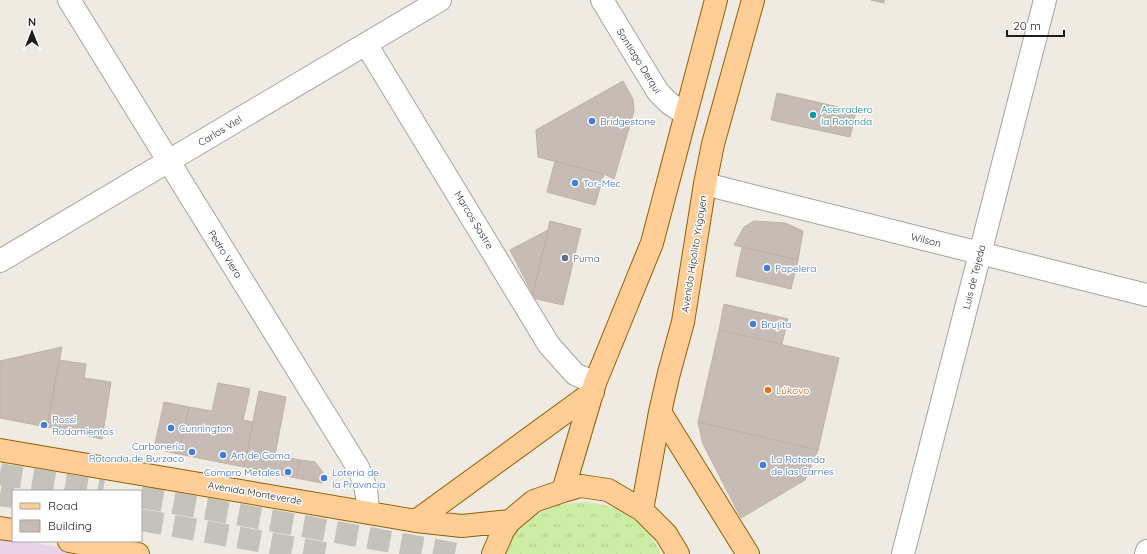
<svg xmlns="http://www.w3.org/2000/svg" width="1147" height="554" viewBox="0 0 1147 554" font-family="Quicksand,sans-serif">
  <defs>
    <pattern id="grass-tufts" width="24" height="20" patternUnits="userSpaceOnUse"><rect width="24" height="20" fill="#cbeda4"/><path d="M3 7l-1-3M5 7V3M7 7l1-3M15 17l-1-3M17 17v-4M19 17l1-3" fill="none" stroke="#aecb8d"/></pattern>
  </defs>
  <rect width="100%" height="100%" fill="#efeae2"/>
  <path fill="#e9d3e6" d="M 0,536 L 13,539 L 13,541 L 25,541 L 95,554 L 0,554 Z"/>
  <path fill="url(#grass-tufts)" d="M 588,502 C 597,504 607,505 616,509 C 636,518 653,534 661,554 L 501,554 L 515,532 L 535,515 L 561,504 Z"/>
  <path fill="#c7bcb5" stroke="#c2b0a3" d="M 871,0 L 884,0 L 884,3 Z
    M 623,81 L 633,99 L 634,111 L 614,179 L 604,174 L 538,157 L 536,130 Z
    M 777,93 L 856,111 L 850,137 L 771,120 Z
    M 555,161 L 604,174 L 595,205 L 547,192 Z
    M 550,221 L 581,229 L 563,305 L 532,298 Z
    M 754,221 L 785,223 L 803,231 L 798,260 L 734,245 L 744,227 Z
    M 548,230 L 533,295 L 510,250 Z
    M 742,247 L 798,260 L 791,289 L 736,276 Z
    M 724,304 L 788,319 L 782,344 L 719,330 Z
    M 719,330 L 839,358 L 818,450 L 698,422 Z
    M 62,347 L 47,427 L 0,418 L 0,361 Z
    M 59,360 L 86,364 L 84,378 L 111,382 L 102,439 L 47,427 Z
    M 218,383 L 250,389 L 243,420 L 253,422 L 244,467 L 179,454 L 189,407 L 212,411 Z
    M 259,391 L 286,397 L 275,455 L 300,460 L 296,478 L 244,467 Z
    M 164,402 L 189,407 L 179,454 L 154,449 Z
    M 698,422 L 818,450 L 805,480 L 741,518 L 703,444 Z
    M 300,460 L 315,462 L 328,479 L 322,483 L 296,478 Z"/>
  <g fill="none" stroke-linecap="round" stroke-linejoin="round">
    <path stroke="#c5c1bb" stroke-width="22" stroke-dasharray="22 11" stroke-linecap="butt" d="M 0,474 L 103,491
      M 0,495 L 13,497
      M 141,497 L 458,554
      M 141,520 L 330,554"/>
    <defs>
      <path id="minor" d="M 69,0 L 357,466 C 366,483 367,493 368,512
        M 602,0 L 658,92 L 669,103 L 685,114
        M 366,44 L 549,345 L 575,374 L 595,383
        M 705,184 L 1147,295
        M 0,261 L 440,0
        M 903,554 L 1045,0
        M 1146,554 L 1147,551"/>
      <path id="major" d="M 660,412 L 748,554
        M 0,450 L 416,521 L 462,526 L 510,521
        M 563,491 L 595,383 L 652,243 L 716,0
        M 642,510 L 660,412 L 669,373 L 683,322 L 705,184 L 713,144 L 753,0
        M 416,521 L 593,392
        M 0,528 L 13,530
        M 69,541 L 138,554
        M 493,554 L 503,531 L 510,521 L 534,501 L 563,491 L 581,486 L 608,490 L 642,510 L 666,534 L 678,554"/>
    </defs>
    <use href="#minor" stroke="#a4a4a4" stroke-width="24"/>
    <use href="#major" stroke="#965f00" stroke-width="24"/>
    <use href="#minor" stroke="#fff" stroke-width="22"/>
    <use href="#major" stroke="#ffce97" stroke-width="22"/>
  </g>
  <circle fill="#0f9aa8" stroke="#fff" stroke-width="1.5" cx="813" cy="115" r="4"/>
  <g fill="#3f7fe0" stroke="#fff" stroke-width="1.5">
    <circle cx="592" cy="121" r="4"/>
    <circle cx="575" cy="183" r="4"/>
    <circle cx="767" cy="268" r="4"/>
    <circle cx="753" cy="324" r="4"/>
    <circle cx="44" cy="425" r="4"/>
    <circle cx="171" cy="428" r="4"/>
    <circle cx="192" cy="452" r="4"/>
    <circle cx="223" cy="455" r="4"/>
    <circle cx="763" cy="465" r="4"/>
    <circle cx="288" cy="472" r="4"/>
    <circle cx="324" cy="478" r="4"/>
  </g>
  <circle fill="#5c6f8a" stroke="#fff" stroke-width="1.5" cx="565" cy="258" r="4"/>
  <circle fill="#e8710a" stroke="#fff" stroke-width="1.5" cx="768" cy="390" r="4"/>
  <g text-anchor="middle" dominant-baseline="central" stroke-width="3" stroke-linejoin="round" paint-order="stroke">
    <g font-size="10" fill="#1d1d1d" stroke="#fff">
      <text transform="translate(639 61) rotate(58)">Santiago Derqui</text>
      <text transform="translate(220 131) rotate(-31)">Carlos Viel</text>
      <text transform="translate(474 220) rotate(59)">Marcos Sastre</text>
      <text transform="translate(926 240) rotate(14)">Wilson</text>
      <text transform="translate(225 254) rotate(58)">Pedro Viera</text>
      <text transform="translate(694 254) rotate(-81)">Avenida Hipólito Yrigoyen</text>
      <text transform="translate(974 277) rotate(-76)">Luis de Tejeda</text>
      <text transform="translate(255 493) rotate(10)">Avenida Monteverde</text>
    </g>
    <g font-size="10" fill="#0d838f" stroke="#fff" text-anchor="start">
      <text x="821" y="109">Aserradero<tspan x="821" dy="12">la Rotonda</tspan></text>
    </g>
    <g font-size="10" fill="#366cbe" stroke="#fff" text-anchor="start">
      <text x="600" y="121">Bridgestone</text>
      <text x="583" y="183">Tor-Mec</text>
      <text x="775" y="268">Papelera</text>
      <text x="761" y="324">Brujita</text>
      <text x="52" y="419">Rossi<tspan x="52" dy="12">Rodamientos</tspan></text>
      <text x="179" y="428">Cunnington</text>
      <text x="184" y="446" text-anchor="end">Carboneria<tspan x="184" dy="12">Rotonda de Burzaco</tspan></text>
      <text x="231" y="455">Art de Goma</text>
      <text x="771" y="459">La Rotonda<tspan x="771" dy="12">de las Carnes</tspan></text>
      <text x="280" y="472" text-anchor="end">Compro Metales</text>
      <text x="332" y="472">Loteria de<tspan x="332" dy="12">la Provincia</tspan></text>
    </g>
    <g font-size="10" fill="#4e5e75" stroke="#fff" text-anchor="start">
      <text x="573" y="258">Puma</text>
    </g>
    <g font-size="10" fill="#c56008" stroke="#fff" text-anchor="start">
      <text x="776" y="390">Lúkovo</text>
    </g>
  </g>
  <rect x="12" y="490" width="130" height="52" fill="#ffffff" stroke="#a5a5a5"/>
  <rect x="20" y="503" width="20" height="6" fill="#ffce97" stroke="#a5a5a5"/>
  <text x="48" y="510" font-size="12" fill="#1d1d1d">Road</text>
  <rect x="20" y="520" width="20" height="12" fill="#c7bcb5" stroke="#a5a5a5"/>
  <text x="48" y="530" font-size="12" fill="#1d1d1d">Building</text>
  <g transform="translate(32 32)" stroke="#ffffff" stroke-width="3" paint-order="stroke">
  <path d="M0-3L7 15L0 10L-7 15Z" fill="#1d1d1d"/>
  <text y="-6" font-size="11" font-weight="bold" text-anchor="middle" fill="#1d1d1d">N</text>
  </g>
  <path d="M1007 30v6h57v-6" fill="none" stroke="#1d1d1d" stroke-width="2"/>
  <text x="1013" y="30" font-size="12" fill="#1d1d1d" stroke="#ffffff" stroke-width="3" paint-order="stroke">20 m</text>
</svg>
